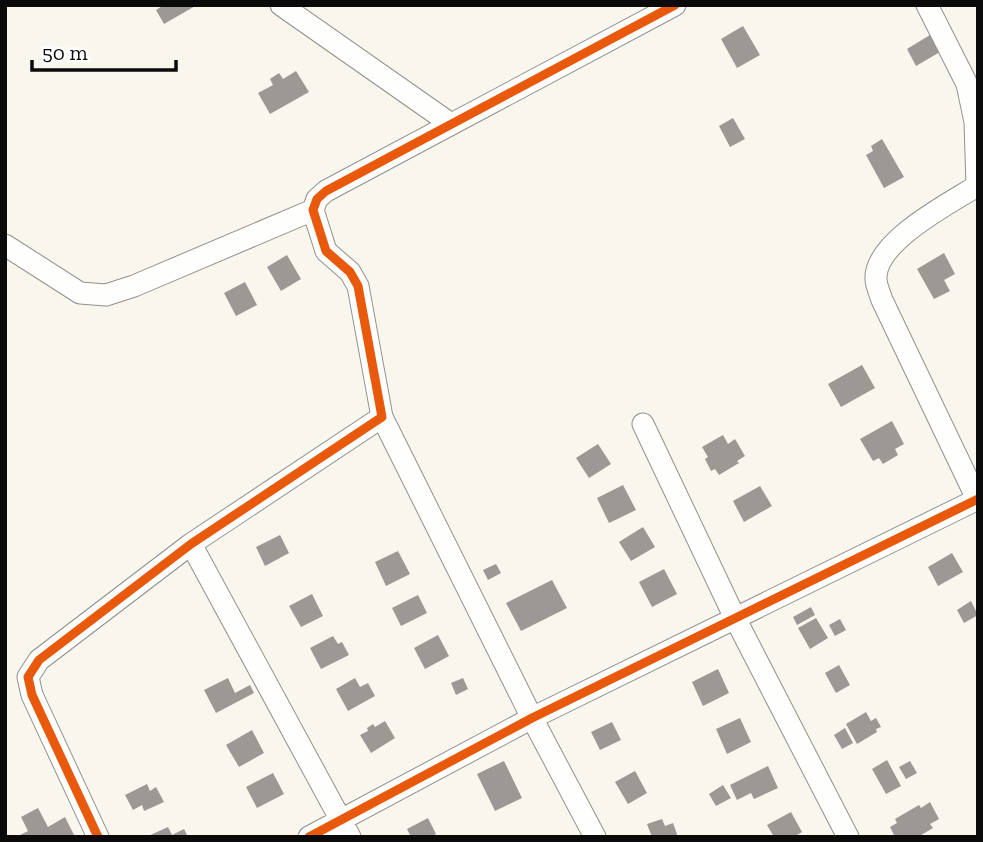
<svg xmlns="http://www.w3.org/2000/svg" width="983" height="842" viewBox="0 0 983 842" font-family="'Zilla Slab',serif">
  <rect width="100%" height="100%" fill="#f9f6ed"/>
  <path fill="#9c9894" d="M 164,5 L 197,5 L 164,24 L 156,10 Z
    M 743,26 L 760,55 L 737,68 L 721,39 Z
    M 930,35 L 940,52 L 916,66 L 907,49 Z
    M 296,71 L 309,92 L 270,114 L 258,93 L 273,85 L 270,79 L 279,73 L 283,79 Z
    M 733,118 L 745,139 L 730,147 L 719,126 Z
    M 882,139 L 904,177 L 884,188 L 866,155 L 873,151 L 871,146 Z
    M 944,253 L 955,274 L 944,280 L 950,291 L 934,299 L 917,269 Z
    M 287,255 L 301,279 L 281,291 L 267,267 Z
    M 245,282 L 257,305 L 236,316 L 224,293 Z
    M 862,365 L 875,388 L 841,407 L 828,384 Z
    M 892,421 L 904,444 L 895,449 L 898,455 L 883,464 L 879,458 L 873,461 L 860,439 Z
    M 723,435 L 728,444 L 735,439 L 745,456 L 737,461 L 739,463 L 719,475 L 715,469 L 711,471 L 705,459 L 708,457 L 702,447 Z
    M 598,444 L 611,464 L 589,478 L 576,458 Z
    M 623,485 L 636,510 L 609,523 L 597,498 Z
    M 760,486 L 772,506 L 744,522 L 733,501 Z
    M 643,527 L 655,547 L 631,561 L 619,542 Z
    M 280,535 L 289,553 L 265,566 L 256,547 Z
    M 398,551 L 410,574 L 386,586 L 375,562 Z
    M 952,553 L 963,572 L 938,586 L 928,567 Z
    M 496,564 L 501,573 L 488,580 L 483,570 Z
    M 664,569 L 677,594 L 652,607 L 639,582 Z
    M 552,580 L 567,608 L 521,631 L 506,603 Z
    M 312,594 L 323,616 L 301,627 L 289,606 Z
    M 418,595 L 427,613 L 401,626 L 392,608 Z
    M 971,601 L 978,615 L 964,623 L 957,610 Z
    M 811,607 L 815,615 L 797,625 L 793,617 Z
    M 816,618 L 828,638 L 810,649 L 798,628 Z
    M 840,619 L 846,630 L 835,636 L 829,625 Z
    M 438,635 L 449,656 L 425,669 L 414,648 Z
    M 333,636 L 338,644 L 342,642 L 349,655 L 321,669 L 310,648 Z
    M 839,665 L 850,685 L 836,693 L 825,673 Z
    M 718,669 L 729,693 L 703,706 L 692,682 Z
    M 228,678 L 235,693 L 250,685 L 254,693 L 216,713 L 204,690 Z
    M 355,678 L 360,687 L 368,683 L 375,696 L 348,711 L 336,689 Z
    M 463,678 L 468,689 L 456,695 L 451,683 Z
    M 866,712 L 871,721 L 876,718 L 881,727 L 876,729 L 877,732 L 857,744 L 846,724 Z
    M 740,718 L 751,742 L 727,754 L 716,729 Z
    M 385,721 L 395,738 L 371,753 L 360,735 L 368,731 L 367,728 L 373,724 L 375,727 Z
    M 612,722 L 621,740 L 600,750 L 591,732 Z
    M 845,728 L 853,743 L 842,749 L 834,735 Z
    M 252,730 L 264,753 L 239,767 L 226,745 Z
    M 887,760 L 901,786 L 886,794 L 872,769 Z
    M 504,761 L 522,798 L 495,811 L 477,774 Z
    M 910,761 L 917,773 L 906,779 L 899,767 Z
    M 768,766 L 778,788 L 754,799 L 751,793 L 737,800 L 730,785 Z
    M 635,771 L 647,793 L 628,804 L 615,782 Z
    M 273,773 L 284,794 L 257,808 L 246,787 Z
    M 147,784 L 150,791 L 156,787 L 164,802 L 144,811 L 142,805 L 133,810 L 125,795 Z
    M 723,785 L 731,798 L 716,806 L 709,794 Z
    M 930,802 L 939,819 L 930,824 L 933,828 L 918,837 L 895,837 L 890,827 L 897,823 L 895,819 L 919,805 L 921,808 Z
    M 38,808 L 48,827 L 65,817 L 74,835 L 16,837 L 28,831 L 21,817 Z
    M 791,812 L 802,832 L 794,837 L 774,837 L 767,825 Z
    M 428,818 L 436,834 L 430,837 L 411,837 L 407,829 Z
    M 662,819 L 665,826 L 673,823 L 678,837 L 652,837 L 647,824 Z
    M 168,827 L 172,835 L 184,829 L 188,837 L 146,837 Z"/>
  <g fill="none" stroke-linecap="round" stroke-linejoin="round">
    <defs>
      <path id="minor" d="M 281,5 L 451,124
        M 927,5 L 967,84 L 975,122 L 977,186 C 950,203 874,242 876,279 C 876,285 880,294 882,300 L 978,501
        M 5,245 L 80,293 L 106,295 L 134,286 L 313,210
        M 382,417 L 532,718 L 595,837
        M 643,424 L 735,618 L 848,837
        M 191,544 L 350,837
        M 98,837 L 32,695 L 28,677 L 39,660 L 191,544 L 382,417 L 358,286 L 350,272 L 326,251 L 313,210 L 317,199 L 326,191 L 675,5
        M 309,837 L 532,718 L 978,499"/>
    </defs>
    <use href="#minor" stroke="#92908c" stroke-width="23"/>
    <use href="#minor" stroke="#fefefc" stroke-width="21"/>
    <defs>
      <path id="cycleway" d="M 98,837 L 32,695 L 28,677 L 39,660 L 191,544 L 382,417 L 358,286 L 350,272 L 326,251 L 313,210 L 317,199 L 326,191 L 675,5
        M 309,837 L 532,718 L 978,499"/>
    </defs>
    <use href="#cycleway" stroke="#fff" stroke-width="13"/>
    <use href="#cycleway" stroke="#e8590c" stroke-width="9"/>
  </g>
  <rect width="983" height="842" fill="none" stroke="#0a0a0a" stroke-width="14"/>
  <path d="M32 60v10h144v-10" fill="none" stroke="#0a0a0a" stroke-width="3.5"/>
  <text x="42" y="60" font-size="21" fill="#0a0a0a" stroke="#ffffff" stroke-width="5" paint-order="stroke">50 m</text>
</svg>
